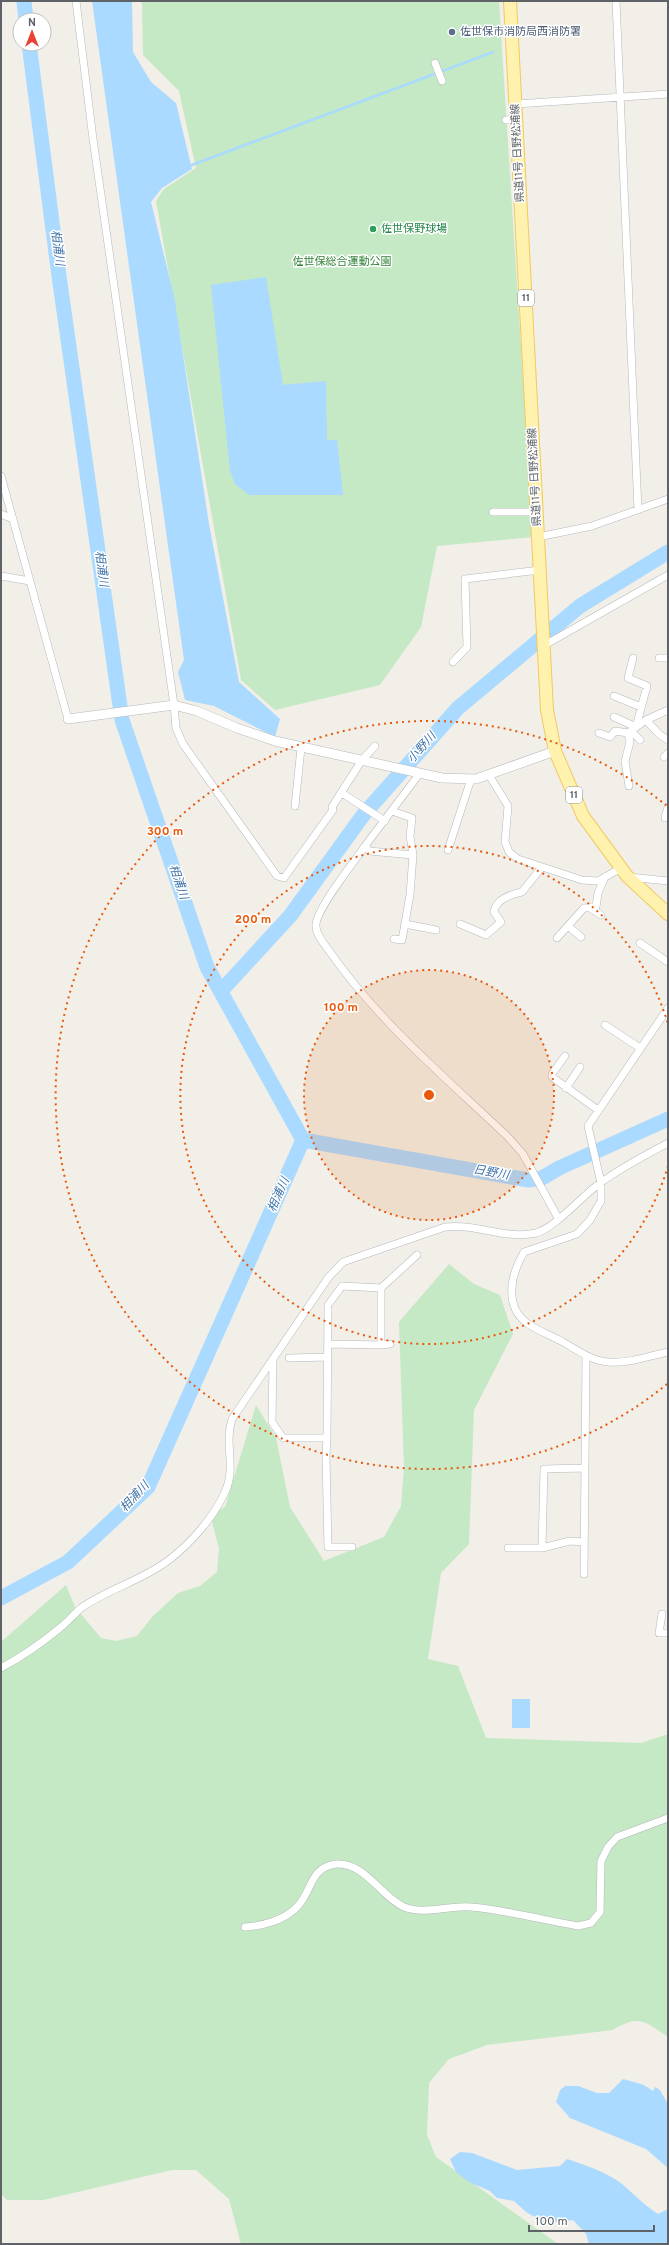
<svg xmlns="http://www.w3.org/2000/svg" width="669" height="2245" viewBox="0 0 669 2245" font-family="Overpass,'Noto Sans JP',sans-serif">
  <rect width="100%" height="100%" fill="#f1efe8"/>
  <path fill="#c5e8c5" d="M 142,1 L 499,1 L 533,537 L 437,546 L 421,627 L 380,685 L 275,710 L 241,680 L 156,201 L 164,189 L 196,168 L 179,91 L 143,55 Z
    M 449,1264 L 474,1284 L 500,1295 L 513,1334 L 474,1410 L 469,1544 L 441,1573 L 428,1659 L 458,1666 L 486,1738 L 641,1743 L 668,1734 L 668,2037 C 645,2021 638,2014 613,2030 L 487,2045 L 449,2059 L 429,2083 L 427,2135 L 436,2157 L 558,2244 L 241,2244 L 229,2199 L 196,2170 L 172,2170 L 43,2200 L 7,2200 L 1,2194 L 1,1642 L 66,1585 L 75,1607 L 101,1638 L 116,1641 L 137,1636 L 152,1617 L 178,1593 L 200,1586 L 217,1572 L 219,1548 L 210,1515 L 225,1507 L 256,1405 L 276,1438 L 290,1507 L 324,1561 L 384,1537 L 401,1506 L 404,1468 L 399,1322 Z"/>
  <path fill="#aadaff" d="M 92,1 L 132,1 L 133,52 L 151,82 L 176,103 L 192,169 L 162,188 L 151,202 L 174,296 L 209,524 L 239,682 L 280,719 L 275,737 L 214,706 L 185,700 L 178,672 L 184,660 Z
    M 266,277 L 283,385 L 326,381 L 327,440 L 337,440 L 343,495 L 249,495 L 235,484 L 230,471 L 211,285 Z
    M 512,1699 L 530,1699 L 530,1728 L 512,1728 Z
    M 623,2079 L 644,2085 L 653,2091 L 655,2087 L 660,2090 L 668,2104 L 668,2168 L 646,2149 L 570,2118 L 556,2102 L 560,2090 L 565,2086 L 578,2086 L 597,2093 L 609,2093 Z
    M 460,2152 L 472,2153 L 517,2170 L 560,2166 L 567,2159 C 585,2165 607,2172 622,2184 C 634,2194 644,2205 658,2214 L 668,2209 L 668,2244 L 589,2244 L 586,2234 L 573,2220 L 545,2223 L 526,2212 L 514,2201 L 497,2198 L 490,2191 L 469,2182 L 456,2172 L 450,2159 Z"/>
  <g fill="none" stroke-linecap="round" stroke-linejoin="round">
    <path stroke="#aadaff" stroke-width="2.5" d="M 189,166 L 493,52"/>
    <path stroke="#aadaff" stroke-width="15" d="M 24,1 L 26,20
      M 221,991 L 290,916 L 364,814 L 458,708 L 580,606 L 668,552
      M 303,1140 L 528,1180 L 542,1178 L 559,1168 L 668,1119
      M 1,1598 L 68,1562 L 148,1487 L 303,1140 L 207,967 L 122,720 L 59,276 L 29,44"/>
    <defs>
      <path id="minor" d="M 76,1 L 93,139 L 174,705 L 176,728 L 183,744 L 277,876 L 284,878 L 333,810 L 332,807 L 362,760 L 375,746
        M 616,1 L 638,510
        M 435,63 L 442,81
        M 516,104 L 668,94
        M 506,120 L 517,119
        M 1,476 L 68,719
        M 493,512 L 537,512
        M 1,514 L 13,519
        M 538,537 L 592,526 L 668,499
        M 1,576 L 30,581
        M 543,646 L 668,575
        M 659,658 L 668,658
        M 453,662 L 467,647 L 465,579 L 540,570
        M 614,696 L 641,707
        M 614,717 L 636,727 L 647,686 L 628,678 L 633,658
        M 646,720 L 659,734 L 668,740
        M 631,731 L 640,740
        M 599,733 L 610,737 L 615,731 L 628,733
        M 664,757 L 668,753
        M 489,775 L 508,806 L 505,842 L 509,852 L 518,859 L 582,880 L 598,881 L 621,868
        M 629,786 L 625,761 L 630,742 L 628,733 L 646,720 L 668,710
        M 342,793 L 385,821
        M 295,806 L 301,748
        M 392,811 L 412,818 L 410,836 L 413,855
        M 665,818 L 668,807
        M 365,846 C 355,861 316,909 316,925 C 315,934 325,945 330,952 C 379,1022 446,1078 508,1137 L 523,1154 L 558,1218
        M 448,850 L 471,779
        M 629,877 L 668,881
        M 590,908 L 601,915
        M 405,924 L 436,930
        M 460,924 L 486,935 L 501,922 L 494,912 C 495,900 511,894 522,892 L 542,867
        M 568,926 L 581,937
        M 557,938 L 584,908 L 596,907 L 598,893 L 605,877
        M 394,939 L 402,940 L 410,895 L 413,855 L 369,851 L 365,846 L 420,773
        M 640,943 L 668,962
        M 668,1008 L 588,1126 L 601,1183 L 601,1201 L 590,1220 L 577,1234 L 524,1252 C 511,1274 503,1306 528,1324 C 539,1331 552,1336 563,1342 C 577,1350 592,1361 608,1362 C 627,1364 649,1356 668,1352
        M 605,1025 L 640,1048
        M 565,1056 L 552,1074 L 552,1077 L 598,1110
        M 566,1088 L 580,1067
        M 381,1288 L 381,1345 L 390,1344
        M 328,1344 L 381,1345
        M 289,1358 L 328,1357
        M 273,1361 L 272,1422 L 283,1438 L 327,1438 L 326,1456 L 328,1547 L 352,1547
        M 327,1438 L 328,1305 L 342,1286 L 381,1288 L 417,1255
        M 508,1548 L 542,1548 L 544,1469 L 584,1468
        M 542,1548 L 570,1541 L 584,1542
        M 584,1574 L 586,1356
        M 662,1614 L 659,1633 L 668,1633
        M 1,1668 C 23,1656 42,1643 61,1627 C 68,1622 74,1614 81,1608 C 108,1589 143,1580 169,1560 C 192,1542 214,1517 226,1490 C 236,1466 224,1444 232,1419 L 328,1278 L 343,1262 L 445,1227 C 475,1223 505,1240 536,1233 C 555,1228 582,1196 600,1183 C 621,1168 645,1155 668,1143
        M 245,1927 C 263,1926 285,1920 298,1906 C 312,1891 310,1867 336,1864 C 365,1862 381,1897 404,1907 C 424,1915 450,1905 471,1907 C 506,1910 543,1920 578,1926 L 591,1923 L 600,1912 L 601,1861 L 608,1847 L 617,1837 L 668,1818"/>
      <path id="tertiary" d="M 68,719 L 174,705 L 197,711 L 237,728 L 275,741 L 442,778 L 476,779 L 555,751"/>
      <path id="primary" d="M 510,1 L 547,710 L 555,751 L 583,816 L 627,876 L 668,914"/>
    </defs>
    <use href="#minor" stroke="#b5b8bc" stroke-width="8"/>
    <use href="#tertiary" stroke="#b5b8bc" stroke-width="10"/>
    <use href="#primary" stroke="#f2c960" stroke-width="14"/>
    <use href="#minor" stroke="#fff" stroke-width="7"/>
    <use href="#tertiary" stroke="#fff" stroke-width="9"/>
    <use href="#primary" stroke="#fff2af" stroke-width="12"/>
  </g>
  <circle cx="429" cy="1095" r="125" fill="#e8590c" fill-opacity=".12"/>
  <g fill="none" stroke="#e8590c" stroke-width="2" stroke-dasharray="2 4">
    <circle cx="429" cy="1095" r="125"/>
    <path d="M668 1166A249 249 0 1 1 668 1024"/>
    <path d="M667 1384A374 374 0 1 1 667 806"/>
  </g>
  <circle fill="#5c6f8a" stroke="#fff" stroke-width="1.5" cx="452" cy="32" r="4"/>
  <circle fill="#2e9e5b" stroke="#fff" stroke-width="1.5" cx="373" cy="229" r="4"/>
  <g text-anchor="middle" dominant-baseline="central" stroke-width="3" stroke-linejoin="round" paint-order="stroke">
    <g fill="#fff" stroke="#8f9295" stroke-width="1">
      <rect x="518" y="290" width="16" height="16" rx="3"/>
      <rect x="566" y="787" width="16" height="16" rx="3"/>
    </g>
    <g font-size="10" font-weight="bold" fill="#5f6368">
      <text x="526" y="298">11</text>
      <text x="574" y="795">11</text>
    </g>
    <g font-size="11" fill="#4e5e75" stroke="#fff" text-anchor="start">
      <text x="460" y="32">佐世保市消防局西消防署</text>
    </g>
    <g font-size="11" fill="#5f6368" stroke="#fff">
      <text transform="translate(518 153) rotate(-93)">県道11号 日野松浦線</text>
      <text transform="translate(535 477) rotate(-93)">県道11号 日野松浦線</text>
    </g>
    <g font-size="11" fill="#27864d" stroke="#fff" text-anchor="start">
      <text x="381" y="229">佐世保野球場</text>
    </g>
    <g font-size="11" fill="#348238" stroke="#fff">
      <text x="342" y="262">佐世保総合運動公園</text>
    </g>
    <g font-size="12" font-style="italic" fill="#4174aa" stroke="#fff">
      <text transform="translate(57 248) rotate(82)">相浦川</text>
      <text transform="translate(101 569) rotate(82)">相浦川</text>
      <text transform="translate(422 748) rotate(-48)">小野川</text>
      <text transform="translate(178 882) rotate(71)">相浦川</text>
      <text transform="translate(491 1173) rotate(10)">日野川</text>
      <text transform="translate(279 1195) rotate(-66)">相浦川</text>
      <text transform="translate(135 1497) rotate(-47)">相浦川</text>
    </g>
  </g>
  <circle cx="429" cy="1095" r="6" fill="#e8590c" stroke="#fff" stroke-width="2"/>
  <g font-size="12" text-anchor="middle" font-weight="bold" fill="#e8590c" stroke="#fff" stroke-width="3" stroke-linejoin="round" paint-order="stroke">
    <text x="165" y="835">300 m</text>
    <text x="253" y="923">200 m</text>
    <text x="341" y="1011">100 m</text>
  </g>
  <rect width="669" height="2245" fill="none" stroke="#5f6368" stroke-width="4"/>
  <g transform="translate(32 32)"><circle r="19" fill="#ffffff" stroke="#bfc1c3"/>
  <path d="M0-3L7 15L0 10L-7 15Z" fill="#ea4335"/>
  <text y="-6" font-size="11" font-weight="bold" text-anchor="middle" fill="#5f6368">N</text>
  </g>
  <path d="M529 2225v6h125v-6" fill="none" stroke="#5f6368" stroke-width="2"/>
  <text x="535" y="2225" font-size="12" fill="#5f6368" stroke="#ffffff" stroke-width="3" paint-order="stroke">100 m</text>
</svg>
